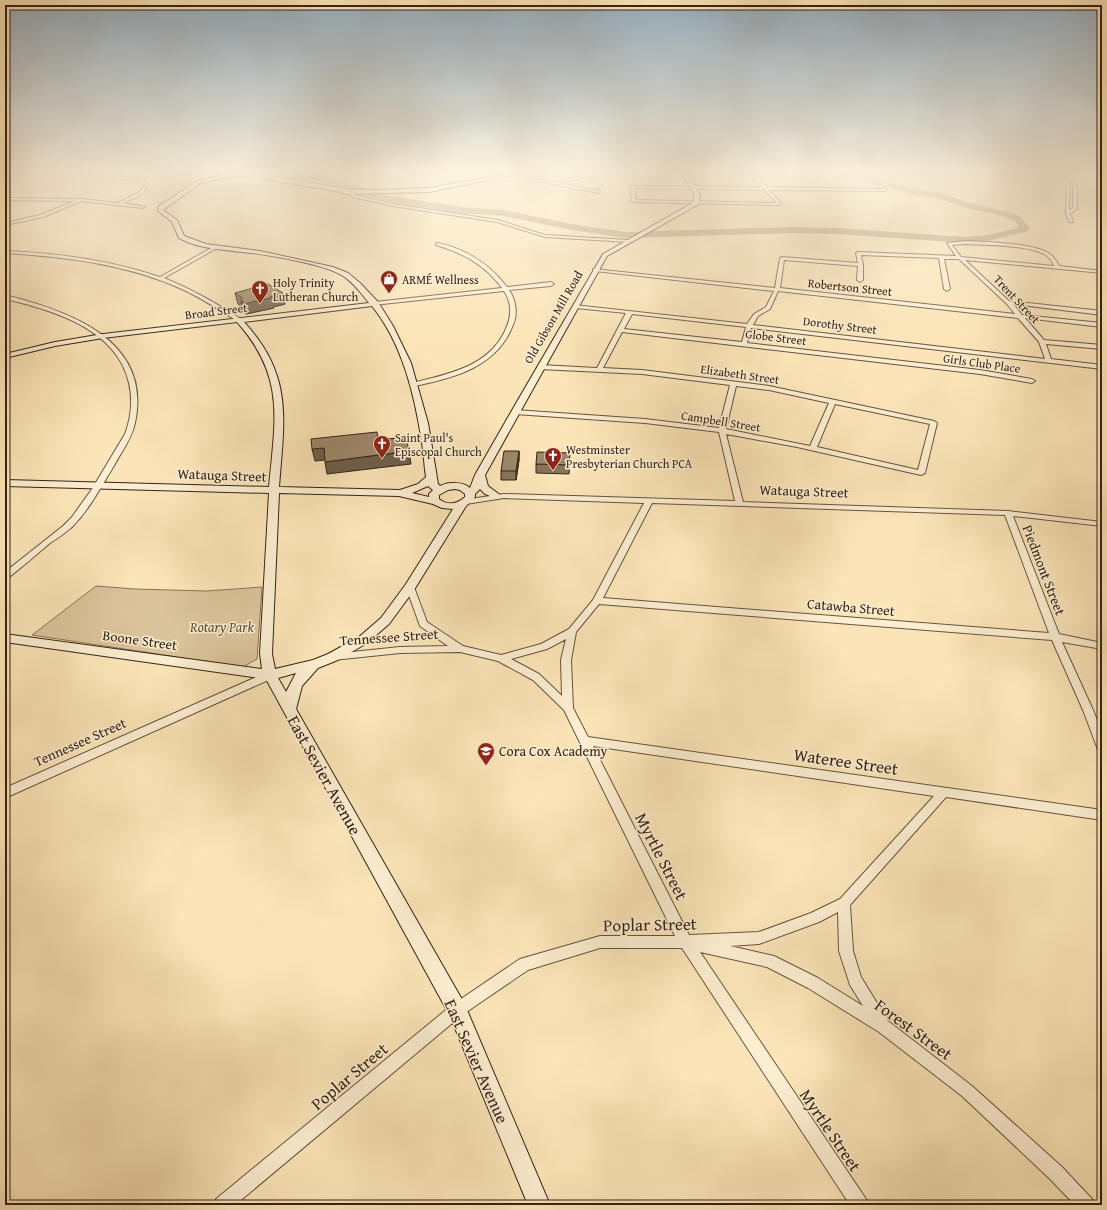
<svg xmlns="http://www.w3.org/2000/svg" width="1107" height="1210" viewBox="0 0 1107 1210" font-family="'Gentium Book Plus',serif">
  <rect width="100%" height="100%" fill="#fbe5b8"/>
  <filter id="stains"><feTurbulence type="fractalNoise" baseFrequency=".005" numOctaves="4"/><feColorMatrix values="0 0 0 0 .2 0 0 0 0 .09 0 0 0 0 .02 0 0 0 .5 -.17"/></filter>
  <radialGradient id="worn" r=".72"><stop offset=".6" stop-color="#630" stop-opacity="0"/><stop offset="1" stop-color="#630" stop-opacity=".3"/></radialGradient>
  <path fill="#dac49c" stroke="#887358" d="M 96,586 L 134,589 L 207,591 L 262,587 L 257,659 L 243,667 L 32,635 Z"/>
  <g fill="none" stroke-linecap="round" stroke-linejoin="round">
    <path fill="#b8a381" fill-rule="evenodd" d="M 268,172 L 292,172 L 315,174 L 362,187 L 379,194 L 403,198 L 462,207 L 503,210 L 572,224 L 625,232 L 792,227 L 838,228 L 966,237 L 988,235 L 1019,228 L 1015,221 L 1003,216 L 963,207 L 938,198 L 920,196 L 833,174 L 832,172 L 845,172 L 920,190 L 940,192 L 969,203 L 1009,212 L 1021,217 L 1030,229 L 1028,231 L 988,241 L 966,243 L 838,234 L 792,233 L 625,238 L 572,230 L 503,216 L 462,213 L 403,204 L 374,198 L 356,191 L 314,179 L 272,174 Z"/>
    <defs>
      <path id="street" d="M 601,172 L 608,172 L 559,183 L 600,191 L 599,193 L 526,179 L 528,178 L 556,182 Z
        M 684,172 L 694,172 L 683,174 Z
        M 701,172 L 820,173 L 821,175 L 754,174 L 767,187 L 885,189 L 887,190 L 885,191 L 769,190 L 781,203 L 780,205 L 634,202 L 632,201 L 630,187 L 632,186 L 762,187 L 750,174 ZM 634,188 L 764,190 L 777,203 L 636,200 Z
        M 1050,172 C 1054,172 1056,172 1060,174 C 1075,182 1068,197 1069,210 L 1073,208 L 1073,184 L 1062,172 C 1081,174 1077,194 1077,208 L 1070,214 L 1073,222 L 1069,222 L 1066,214 L 1066,187 L 1064,182 L 1060,177 Z
        M 57,173 C 87,173 120,172 148,184 C 147,195 132,199 123,203 L 145,207 L 143,208 L 81,201 L 43,217 L 5,225 L 5,223 L 40,215 L 75,201 L 5,200 L 5,198 L 83,199 L 118,203 L 138,193 L 145,185 C 109,170 45,175 5,176 L 5,174 Z
        M 352,191 L 355,195 L 393,204 L 498,220 L 545,235 L 628,240 L 630,241 L 628,242 L 545,237 L 497,222 L 393,206 L 353,197 L 351,196 L 350,192 Z
        M 966,241 C 986,242 1035,243 1050,254 C 1054,257 1057,262 1059,266 L 1102,271 L 1102,273 L 965,260 L 1009,301 L 1102,311 L 1102,315 L 1013,304 L 1022,315 L 1102,323 L 1102,327 L 1025,318 L 1044,340 L 1102,345 L 1102,349 L 1046,344 L 1051,359 L 1102,365 L 1102,369 L 751,328 L 747,343 L 980,370 L 1032,379 L 1035,381 L 1032,383 L 980,374 L 622,332 L 603,368 L 642,370 L 769,386 L 934,421 L 937,423 L 925,473 L 921,475 L 797,447 L 726,434 L 743,502 L 1008,511 L 1102,522 L 1102,526 L 1013,516 L 1059,634 L 1102,643 L 1102,649 L 1062,642 L 1093,710 L 1102,733 L 1102,751 L 1098,750 L 1097,747 L 1083,710 L 1052,640 L 599,604 L 576,632 L 571,660 L 573,708 L 588,737 L 1102,810 L 1102,820 L 946,797 L 850,905 L 853,951 L 861,977 L 888,1021 L 972,1086 L 1062,1167 L 1092,1199 L 1094,1205 L 1075,1205 L 1050,1179 L 962,1096 L 879,1032 L 808,988 L 767,967 L 700,952 L 866,1199 L 868,1205 L 850,1205 L 682,948 L 600,948 L 528,970 L 462,1015 L 235,1205 L 214,1205 L 216,1199 L 452,1005 L 520,959 L 600,936 L 675,936 L 564,710 L 533,680 L 498,661 L 460,652 L 400,653 L 333,660 L 330,659 L 328,657 L 330,655 L 333,654 L 400,647 L 448,646 L 420,626 L 406,587 L 410,584 L 414,587 L 427,622 L 463,646 L 501,655 L 541,644 L 569,629 L 593,600 L 644,503 L 504,498 L 466,504 L 463,504 L 462,502 L 463,500 L 504,494 L 735,501 L 719,432 L 645,423 L 515,414 L 512,412 L 515,410 L 645,419 L 719,428 L 730,385 L 642,374 L 540,369 L 537,367 L 540,365 L 597,368 L 626,313 L 576,308 L 574,307 L 574,305 L 747,324 L 754,314 L 766,307 L 774,291 L 595,271 L 593,271 L 593,269 L 775,288 L 780,258 L 782,257 L 858,263 L 856,253 L 858,252 L 956,256 L 947,243 ZM 966,244 C 986,245 1026,245 1044,254 C 1049,257 1052,261 1054,266 L 961,257 L 952,245 ZM 861,255 L 939,258 L 944,289 L 947,291 L 950,289 L 944,259 L 959,259 L 1007,304 L 1015,314 L 780,288 L 784,260 L 858,266 L 857,280 L 860,282 L 863,280 L 863,265 ZM 778,291 L 1018,318 L 1039,342 L 1045,359 L 753,325 L 758,316 L 770,309 ZM 632,314 L 746,327 L 742,342 L 624,329 ZM 736,386 L 769,390 L 829,403 L 810,446 L 726,429 ZM 835,404 L 930,424 L 918,470 L 817,447 ZM 652,503 L 1005,515 L 1049,633 L 603,598 ZM 566,639 L 561,660 L 562,696 L 539,674 L 511,659 L 547,649 ZM 593,746 L 934,796 L 840,899 L 811,913 L 759,932 L 689,935 ZM 838,912 L 839,951 L 850,985 L 863,1006 L 818,978 L 774,956 L 730,946 L 759,944 L 819,922 Z
        M 436,243 C 442,243 449,246 455,248 C 477,256 493,269 507,287 L 551,282 L 554,284 L 551,286 L 509,290 C 516,300 518,314 513,325 C 497,367 454,378 414,386 L 412,385 L 412,383 C 449,374 492,366 507,326 C 512,315 511,301 504,291 L 373,305 L 372,304 L 375,302 L 502,288 C 485,265 463,253 436,245 Z
        M 213,247 L 217,248 L 164,278 C 191,289 216,303 241,319 L 241,321 L 237,321 C 220,310 203,299 184,290 C 128,264 66,257 5,253 L 5,251 C 58,253 109,260 160,277 Z
        M 5,295 C 69,311 153,340 135,423 C 132,438 122,451 115,464 C 102,485 90,509 72,527 C 65,533 58,538 50,543 C 36,555 22,567 8,578 L 5,579 L 5,572 L 63,526 L 72,517 L 92,489 L 125,434 C 131,418 133,400 129,383 C 117,329 53,310 5,299 Z
        M 270,671 L 273,672 L 275,675 L 273,678 L 5,798 L 5,788 Z"/>
      <path id="secondary" d="M 519,172 L 528,172 L 429,192 L 344,194 L 341,192 L 253,177 L 228,177 L 201,183 L 163,210 L 177,220 L 184,236 L 206,244 L 260,251 L 333,267 L 348,273 L 360,283 L 378,302 L 393,326 L 411,363 L 428,423 L 438,484 L 440,486 C 449,482 462,481 470,488 L 475,475 L 511,412 L 603,254 L 694,202 L 694,194 L 681,172 L 685,172 L 700,194 L 699,204 L 607,256 L 485,475 L 488,486 L 500,495 L 495,498 L 485,494 L 480,489 L 475,494 L 475,497 L 466,506 L 414,590 L 389,624 L 367,643 L 338,660 L 318,668 L 302,686 L 296,709 L 464,1003 L 550,1205 L 528,1205 L 450,1016 L 266,679 L 5,642 L 5,634 L 262,669 L 260,654 L 269,493 L 5,486 L 5,480 L 269,487 C 275,420 286,377 237,322 L 103,338 L 55,346 L 5,358 L 5,354 L 55,342 L 103,334 L 369,303 C 361,293 354,283 343,276 C 326,264 264,254 242,252 C 220,249 199,249 179,238 L 172,222 L 158,211 L 159,206 L 197,181 L 228,173 L 253,173 L 352,190 L 380,190 L 429,188 ZM 372,306 C 403,344 415,397 422,443 C 424,454 424,465 426,477 L 418,484 L 400,490 L 279,487 C 284,420 294,376 244,322 ZM 428,486 L 433,490 L 429,494 L 429,497 L 412,493 ZM 455,489 L 460,490 L 465,494 L 465,497 C 457,504 448,506 439,499 L 439,495 L 448,490 ZM 279,493 L 399,496 L 433,504 L 442,508 L 453,509 L 406,584 L 381,618 L 359,637 L 328,654 L 313,660 L 275,669 L 272,654 ZM 296,673 L 286,692 L 278,678 Z"/>
    </defs>
    <use href="#street" stroke="#67533e" stroke-width="2"/>
    <use href="#secondary" stroke="#362215" stroke-width="2"/>
    <use href="#street" fill="#fceed1" fill-rule="evenodd"/>
    <use href="#secondary" fill="#fceed1" fill-rule="evenodd"/>
  </g>
  <path fill="#86745b" stroke="#362215" d="M 235,293 L 285,304 L 273,307 L 274,308 L 246,314 L 246,313 L 244,313 L 242,307 L 238,304 Z
    M 519,451 L 519,460 L 516,480 L 501,480 L 501,471 Z
    M 570,462 L 569,474 L 536,473 L 536,464 Z"/>
  <path fill="#6d5e4a" stroke="#362215" d="M 283,293 L 285,304 L 273,307 L 274,308 L 246,314 L 246,313 L 244,313 L 241,302 L 270,297 Z
    M 324,448 L 326,460 L 315,461 L 312,449 Z
    M 409,451 L 411,464 L 327,474 L 325,462 Z
    M 519,451 L 519,460 L 516,480 L 516,471 Z"/>
  <path fill="#9c876a" stroke="#362215" d="M 268,284 L 283,293 L 270,297 L 271,298 L 243,304 L 244,302 L 241,302 L 242,298 L 235,293 Z
    M 377,432 L 378,440 L 406,437 L 409,451 L 325,462 L 324,448 L 312,449 L 311,439 Z
    M 504,451 L 519,451 L 516,471 L 501,471 Z
    M 537,452 L 570,453 L 569,465 L 536,464 Z"/>
  <linearGradient id="sky" x2="0" y2="1"><stop stop-color="#95adbf"/><stop offset="0.5" stop-color="#fdf3df"/><stop offset="1" stop-color="#fdf3df" stop-opacity="0"/></linearGradient>
  <rect width="1107" height="341" fill="url(#sky)"/>
  <defs>
    <symbol id="shop-pin" viewBox="-11 -11 22 30"><path d="M0 17L-7.5 6A9.5 9.5 0 1 1 7.5 6Z" fill="#8f2418" stroke="#fceed1"/><path d="M-5-2.5h2.3a2.7 3.5 0 0 1 5.4 0H5L5.5 6h-11ZM-1.5-2.5h3a1.5 2.3 0 0 0-3 0Z" fill="#fff"/></symbol>
    <symbol id="church-pin" viewBox="-11 -11 22 30"><path d="M0 17L-7.5 6A9.5 9.5 0 1 1 7.5 6Z" fill="#8f2418" stroke="#fceed1"/><path d="M-1.2-6h2.4v3.5h3.3v2.4h-3.3V6h-2.4V-.1h-3.3v-2.4h3.3Z" fill="#fff"/></symbol>
    <symbol id="school-pin" viewBox="-11 -11 22 30"><path d="M0 17L-7.5 6A9.5 9.5 0 1 1 7.5 6Z" fill="#8f2418" stroke="#fceed1"/><path d="M0-5L7-2L0 1L-7-2ZM-4 1L0 2.5L4 1V4Q0 6-4 4Z" fill="#fff"/></symbol>
  </defs>
  <g fill-rule="evenodd">
    <use href="#shop-pin" x="379" y="269" width="20" height="27"/>
    <use href="#church-pin" x="250" y="279" width="20" height="27"/>
    <use href="#church-pin" x="372" y="434" width="20" height="27"/>
    <use href="#church-pin" x="543" y="446" width="20" height="27"/>
    <use href="#school-pin" x="476" y="741" width="20" height="27"/>
  </g>
  <g text-anchor="middle" dominant-baseline="central" stroke-width="3" stroke-linejoin="round" paint-order="stroke">
    <g font-size="12" fill="#362215" stroke="#fceed1" text-anchor="start">
      <text x="402" y="279">ARMÉ Wellness</text>
      <text x="273" y="282">Holy Trinity<tspan x="273" dy="14">Lutheran Church</tspan></text>
      <text x="395" y="437">Saint Paul's<tspan x="395" dy="14">Episcopal Church</tspan></text>
      <text x="566" y="449">Westminster<tspan x="566" dy="14">Presbyterian Church PCA</tspan></text>
    </g>
    <g font-size="12" fill="#362215" stroke="#fceed1">
      <text transform="translate(850 287) rotate(6)">Robertson Street</text>
      <text transform="translate(1017 299) rotate(47)">Trent Street</text>
      <text transform="translate(216 311) rotate(-7)">Broad Street</text>
      <text transform="translate(553 317) rotate(-60)">Old Gibson Mill Road</text>
      <text transform="translate(840 325) rotate(7)">Dorothy Street</text>
      <text transform="translate(776 337) rotate(7)">Globe Street</text>
      <text transform="translate(982 363) rotate(8)">Girls Club Place</text>
      <text transform="translate(740 374) rotate(8)">Elizabeth Street</text>
      <text transform="translate(721 421) rotate(9)">Campbell Street</text>
    </g>
    <g font-size="14" fill="#362215" stroke="#fceed1">
      <text transform="translate(222 475) rotate(2)">Watauga Street</text>
      <text transform="translate(804 491) rotate(2)">Watauga Street</text>
      <text transform="translate(1044 570) rotate(69)">Piedmont Street</text>
      <text transform="translate(851 607) rotate(5)">Catawba Street</text>
      <text transform="translate(389 637) rotate(-4)">Tennessee Street</text>
      <text transform="translate(140 640) rotate(8)">Boone Street</text>
      <text transform="translate(80 742) rotate(-24)">Tennessee Street</text>
    </g>
    <g font-size="14" font-style="italic" fill="#5f4a37" stroke="#fceed1">
      <text x="222" y="627">Rotary Park</text>
    </g>
    <g font-size="14" fill="#362215" stroke="#fceed1" text-anchor="start">
      <text x="499" y="751">Cora Cox Academy</text>
    </g>
    <g font-size="17" fill="#362215" stroke="#fceed1">
      <text transform="translate(846 761) rotate(8)">Wateree Street</text>
      <text transform="translate(325 775) rotate(61)">East Sevier Avenue</text>
      <text transform="translate(662 856) rotate(63)">Myrtle Street</text>
      <text transform="translate(650 924) rotate(-1)">Poplar Street</text>
      <text transform="translate(914 1029) rotate(36)">Forest Street</text>
      <text transform="translate(477 1061) rotate(66)">East Sevier Avenue</text>
      <text transform="translate(349 1076) rotate(-40)">Poplar Street</text>
      <text transform="translate(831 1130) rotate(56)">Myrtle Street</text>
    </g>
  </g>
  <rect width="1107" height="1210" fill="none" stroke="#fbe5b8" stroke-width="20"/>
  <rect x="6" y="6" width="1095" height="1198" fill="none" stroke="#362215" stroke-width="2"/>
  <rect x="10" y="10" width="1087" height="1190" fill="none" stroke="#362215"/>
  <rect width="100%" height="100%" filter="url(#stains)"/>
  <rect width="100%" height="100%" fill="url(#worn)"/>
</svg>
